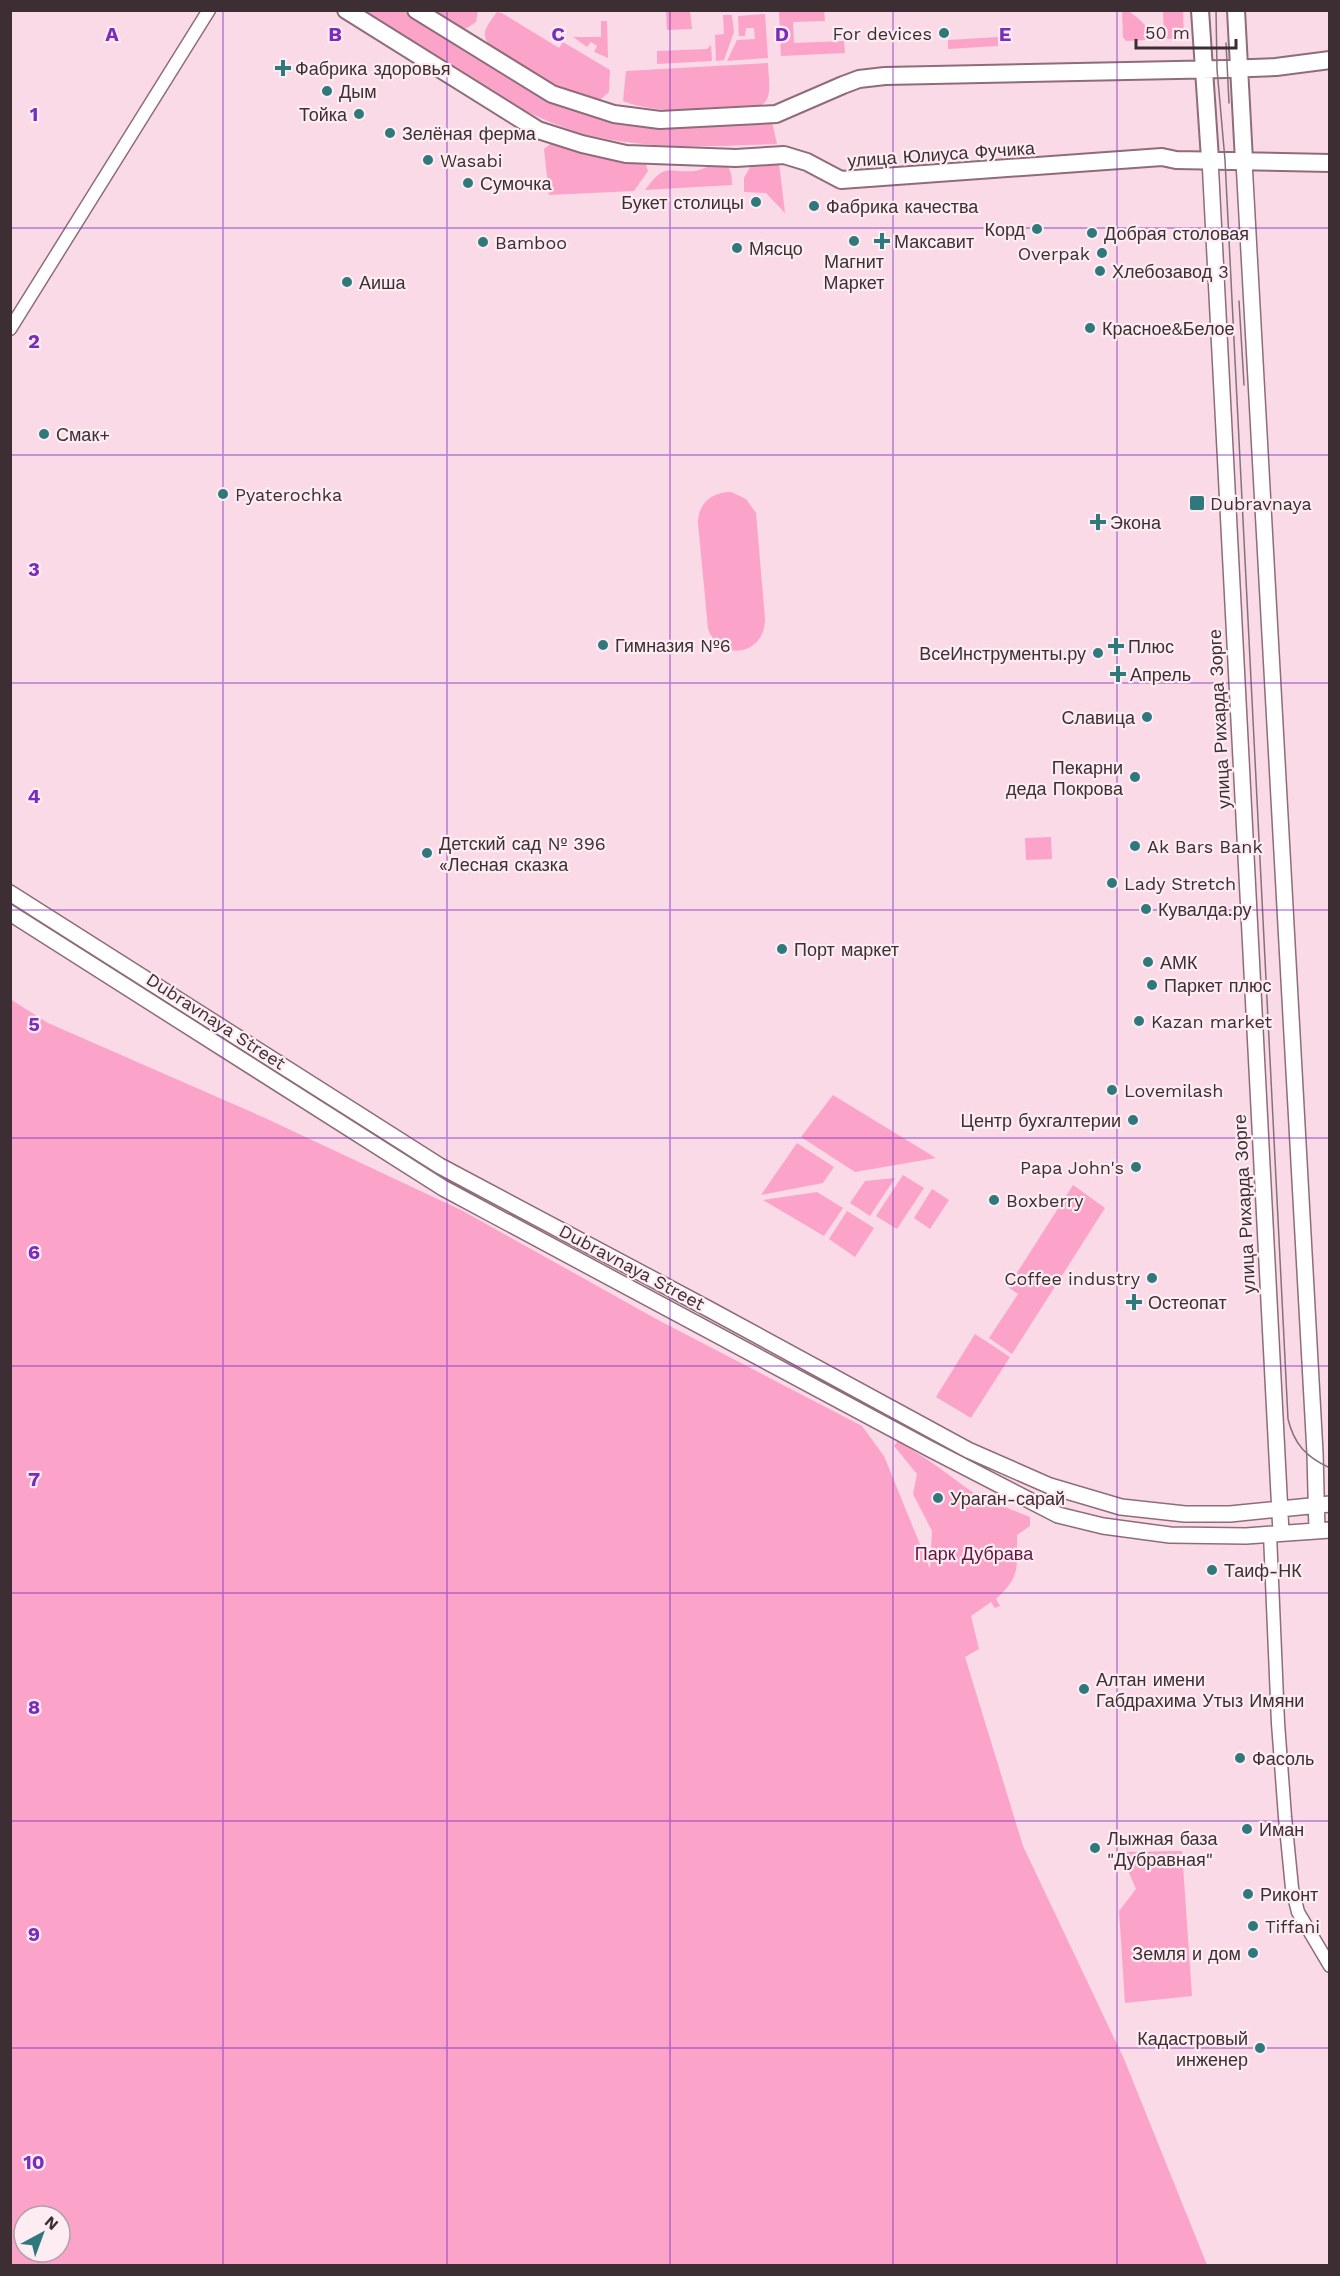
<svg xmlns="http://www.w3.org/2000/svg" width="1340" height="2276" viewBox="0 0 1340 2276" font-family="'Work Sans',sans-serif">
  <rect width="100%" height="100%" fill="#fadae7"/>
  <path fill="#fca3ca" fill-rule="evenodd" d="M 363,11 L 403,11 L 518,83 L 548,100 L 591,115 L 635,124 L 772,122 L 777,144 C 716,146 656,150 597,137 C 567,131 538,117 510,104 Z
    M 478,11 L 476,22 L 467,28 L 462,29 L 433,11 Z
    M 666,11 L 690,11 L 692,29 L 667,30 Z
    M 779,11 L 824,11 L 825,21 L 793,22 L 794,43 L 844,41 L 845,53 L 781,56 Z
    M 1122,11 L 1129,11 C 1138,19 1150,25 1148,38 L 1145,40 L 1126,41 L 1123,37 Z
    M 1163,11 L 1183,11 L 1184,38 L 1168,39 L 1164,36 Z
    M 497,12 L 502,13 L 559,48 L 563,42 L 610,70 L 609,92 L 601,99 L 596,100 L 554,85 L 494,50 C 478,35 486,27 497,12 Z
    M 765,14 L 768,58 L 727,61 L 737,40 L 755,39 L 754,28 L 746,28 L 745,36 L 739,36 L 738,16 Z
    M 723,15 L 732,15 L 734,32 L 724,60 L 716,61 L 715,35 L 724,34 Z
    M 601,21 L 607,21 L 608,58 L 594,52 L 597,46 L 591,42 L 587,47 L 573,37 L 601,37 Z
    M 998,37 L 998,46 L 948,49 L 948,40 Z
    M 711,45 L 712,61 L 657,64 L 657,51 L 707,49 Z
    M 768,63 C 768,77 774,100 760,106 C 717,108 663,117 623,101 L 626,71 Z
    M 554,141 L 645,162 L 648,171 L 634,191 L 549,195 L 544,149 Z
    M 717,162 L 725,163 C 731,169 732,176 732,185 L 645,190 C 666,162 665,173 695,171 C 702,170 710,165 717,162 Z
    M 779,163 L 785,213 L 766,193 L 744,192 L 744,178 L 752,164 Z
    M 731,492 L 746,499 L 756,513 L 765,619 C 765,655 721,663 708,629 L 698,523 C 698,504 711,492 731,492 Z
    M 1051,837 L 1052,859 L 1026,860 L 1025,838 Z
    M 10,999 L 48,1023 L 265,1118 L 461,1210 L 660,1321 L 862,1426 L 884,1456 L 930,1569 L 932,1531 L 913,1494 L 917,1474 L 894,1446 L 898,1441 L 931,1462 L 979,1497 L 1030,1517 L 1030,1526 L 1017,1535 C 1017,1567 1021,1576 996,1599 L 1000,1606 L 995,1608 L 991,1602 L 971,1616 L 979,1649 L 965,1657 L 1023,1846 L 1124,2059 L 1207,2265 L 11,2265 ZM 24,2216 L 60,2216 L 60,2252 L 24,2252 Z
    M 833,1095 L 936,1158 L 855,1172 L 801,1137 Z
    M 797,1143 L 834,1167 L 823,1183 L 761,1195 Z
    M 903,1175 L 924,1188 L 897,1229 L 876,1216 Z
    M 895,1178 L 870,1216 L 850,1203 L 865,1181 Z
    M 1073,1185 L 1105,1208 L 1012,1354 L 989,1338 L 1018,1294 L 1008,1287 Z
    M 932,1189 L 949,1200 L 930,1229 L 914,1218 Z
    M 817,1192 L 843,1208 L 824,1236 L 763,1200 Z
    M 847,1211 L 874,1228 L 855,1257 L 829,1239 Z
    M 975,1334 L 1010,1357 L 971,1418 L 936,1397 Z
    M 1182,1851 L 1192,1996 L 1125,2003 L 1119,1911 L 1136,1889 L 1120,1852 Z"/>
  <g fill="none" stroke-linecap="round" stroke-linejoin="round">
    <defs>
      <path id="minor" d="M 10,329 L 209,10
        M 1270,1534 L 1278,1723 L 1285,1817 L 1292,1888 L 1298,1912 L 1330,1966"/>
      <path id="tertiary" d="M 1210,159 L 1281,1533
        M 1244,161 L 1315,1453 L 1317,1531
        M 10,893 L 440,1166 L 705,1307 L 968,1450 L 1050,1486 L 1121,1507 L 1185,1514 L 1230,1514 L 1330,1504
        M 10,913 L 443,1188 L 930,1449 L 1058,1515 L 1103,1526 L 1170,1535 L 1246,1536 L 1330,1530"/>
      <path id="secondary" d="M 346,10 L 538,130 L 582,144 L 626,154 L 736,158 L 784,155 L 807,162 L 841,180 L 1162,157 L 1176,160 L 1330,163
        M 416,10 L 552,94 L 614,114 L 660,120 L 776,114 L 843,85 L 859,79 L 885,76 L 1226,69 L 1276,67 L 1330,60
        M 1200,10 L 1210,159
        M 1236,10 L 1244,161"/>
    </defs>
    <use href="#minor" stroke="#8f6c7a" stroke-width="15"/>
    <use href="#tertiary" stroke="#8f6c7a" stroke-width="18"/>
    <use href="#secondary" stroke="#8f6c7a" stroke-width="20"/>
    <use href="#minor" stroke="#fff" stroke-width="12"/>
    <use href="#tertiary" stroke="#fff" stroke-width="15"/>
    <use href="#secondary" stroke="#fff" stroke-width="16"/>
    <path stroke="#867179" stroke-width="1.5" d="M 1216,10 L 1217,69 L 1225,160 L 1288,1419 C 1294,1444 1306,1457 1330,1468
      M 1226,43 L 1229,103
      M 1239,301 L 1244,385"/>
  </g>
  <path fill="none" stroke="#7b2cbf" stroke-width="1.5" stroke-opacity="0.55" d="M 223,10 L 223,2266M 447,10 L 447,2266M 670,10 L 670,2266M 893,10 L 893,2266M 1117,10 L 1117,2266M 10,228 L 1330,228M 10,455 L 1330,455M 10,683 L 1330,683M 10,910 L 1330,910M 10,1138 L 1330,1138M 10,1366 L 1330,1366M 10,1593 L 1330,1593M 10,1821 L 1330,1821M 10,2048 L 1330,2048"/>
  <g fill="#2f797c" stroke="#fdedf3" stroke-width="2">
    <circle cx="944" cy="33" r="6"/>
    <path d="M280 59h6v6h6v6h-6v6h-6v-6h-6v-6h6z"/>
    <circle cx="327" cy="91" r="6"/>
    <circle cx="359" cy="114" r="6"/>
    <circle cx="390" cy="133" r="6"/>
    <circle cx="428" cy="160" r="6"/>
    <circle cx="468" cy="183" r="6"/>
    <circle cx="756" cy="202" r="6"/>
    <circle cx="814" cy="206" r="6"/>
    <circle cx="1037" cy="229" r="6"/>
    <circle cx="1092" cy="233" r="6"/>
    <circle cx="854" cy="241" r="6"/>
    <path d="M879 232h6v6h6v6h-6v6h-6v-6h-6v-6h6z"/>
    <circle cx="483" cy="242" r="6"/>
    <circle cx="737" cy="248" r="6"/>
    <circle cx="1102" cy="253" r="6"/>
    <circle cx="1100" cy="271" r="6"/>
    <circle cx="347" cy="282" r="6"/>
    <circle cx="1090" cy="328" r="6"/>
    <circle cx="44" cy="434" r="6"/>
    <circle cx="223" cy="494" r="6"/>
    <rect x="1189" y="495" width="16" height="16" rx="3"/>
    <path d="M1095 513h6v6h6v6h-6v6h-6v-6h-6v-6h6z"/>
    <circle cx="603" cy="645" r="6"/>
    <path d="M1113 637h6v6h6v6h-6v6h-6v-6h-6v-6h6z"/>
    <circle cx="1098" cy="653" r="6"/>
    <path d="M1115 665h6v6h6v6h-6v6h-6v-6h-6v-6h6z"/>
    <circle cx="1147" cy="717" r="6"/>
    <circle cx="1135" cy="777" r="6"/>
    <circle cx="1135" cy="846" r="6"/>
    <circle cx="427" cy="853" r="6"/>
    <circle cx="1112" cy="883" r="6"/>
    <circle cx="1146" cy="909" r="6"/>
    <circle cx="782" cy="949" r="6"/>
    <circle cx="1148" cy="962" r="6"/>
    <circle cx="1152" cy="985" r="6"/>
    <circle cx="1139" cy="1021" r="6"/>
    <circle cx="1112" cy="1090" r="6"/>
    <circle cx="1133" cy="1120" r="6"/>
    <circle cx="1136" cy="1167" r="6"/>
    <circle cx="994" cy="1200" r="6"/>
    <circle cx="1152" cy="1278" r="6"/>
    <path d="M1131 1293h6v6h6v6h-6v6h-6v-6h-6v-6h6z"/>
    <circle cx="938" cy="1498" r="6"/>
    <circle cx="1212" cy="1570" r="6"/>
    <circle cx="1084" cy="1689" r="6"/>
    <circle cx="1240" cy="1758" r="6"/>
    <circle cx="1247" cy="1829" r="6"/>
    <circle cx="1095" cy="1848" r="6"/>
    <circle cx="1248" cy="1894" r="6"/>
    <circle cx="1253" cy="1926" r="6"/>
    <circle cx="1253" cy="1953" r="6"/>
    <circle cx="1260" cy="2048" r="6"/>
  </g>
  <g text-anchor="middle" dominant-baseline="central" stroke-width="4.5" stroke-linejoin="round" paint-order="stroke">
    <g font-size="18" fill="#3d2e34" stroke="#fdedf3" text-anchor="start">
      <text x="932" y="33" text-anchor="end">For devices</text>
      <text x="295" y="68">Фабрика здоровья</text>
      <text x="339" y="91">Дым</text>
      <text x="347" y="114" text-anchor="end">Тойка</text>
      <text x="402" y="133">Зелёная ферма</text>
      <text x="440" y="160">Wasabi</text>
      <text x="480" y="183">Сумочка</text>
      <text x="744" y="202" text-anchor="end">Букет столицы</text>
      <text x="826" y="206">Фабрика качества</text>
      <text x="1025" y="229" text-anchor="end">Корд</text>
      <text x="1104" y="233">Добрая столовая</text>
      <text x="894" y="241">Максавит</text>
      <text x="495" y="242">Bamboo</text>
      <text x="749" y="248">Мясцо</text>
      <text x="1090" y="253" text-anchor="end">Overpak</text>
      <text x="854" y="261" text-anchor="middle">Магнит<tspan x="854" dy="21">Маркет</tspan></text>
      <text x="1112" y="271">Хлебозавод 3</text>
      <text x="359" y="282">Аиша</text>
      <text x="1102" y="328">Красное&amp;Белое</text>
      <text x="56" y="434">Смак+</text>
      <text x="235" y="494">Pyaterochka</text>
      <text x="1210" y="503">Dubravnaya</text>
      <text x="1110" y="522">Экона</text>
      <text x="615" y="645">Гимназия №6</text>
      <text x="1128" y="646">Плюс</text>
      <text x="1086" y="653" text-anchor="end">ВсеИнструменты.ру</text>
      <text x="1130" y="674">Апрель</text>
      <text x="1135" y="717" text-anchor="end">Славица</text>
      <text x="1123" y="767" text-anchor="end">Пекарни<tspan x="1123" dy="21">деда Покрова</tspan></text>
      <text x="439" y="843">Детский сад № 396<tspan x="439" dy="21">«Лесная сказка</tspan></text>
      <text x="1147" y="846">Ak Bars Bank</text>
      <text x="1124" y="883">Lady Stretch</text>
      <text x="1158" y="909">Кувалда.ру</text>
      <text x="794" y="949">Порт маркет</text>
      <text x="1160" y="962">АМК</text>
      <text x="1164" y="985">Паркет плюс</text>
      <text x="1151" y="1021">Kazan market</text>
      <text x="1124" y="1090">Lovemilash</text>
      <text x="1121" y="1120" text-anchor="end">Центр бухгалтерии</text>
      <text x="1124" y="1167" text-anchor="end">Papa John's</text>
      <text x="1006" y="1200">Boxberry</text>
      <text x="1140" y="1278" text-anchor="end">Coffee industry</text>
      <text x="1148" y="1302">Остеопат</text>
      <text x="950" y="1498">Ураган-сарай</text>
      <text x="1224" y="1570">Таиф-НК</text>
      <text x="1096" y="1679">Алтан имени<tspan x="1096" dy="21">Габдрахима Утыз Имяни</tspan></text>
      <text x="1252" y="1758">Фасоль</text>
      <text x="1259" y="1829">Иман</text>
      <text x="1107" y="1838">Лыжная база<tspan x="1107" dy="21">"Дубравная"</tspan></text>
      <text x="1260" y="1894">Риконт</text>
      <text x="1265" y="1926">Tiffani</text>
      <text x="1241" y="1953" text-anchor="end">Земля и дом</text>
      <text x="1248" y="2038" text-anchor="end">Кадастровый<tspan x="1248" dy="21">инженер</tspan></text>
    </g>
    <g font-size="18" fill="#3d2e34" stroke="#fdedf3">
      <text transform="translate(941 154) rotate(-4)">улица Юлиуса Фучика</text>
      <text transform="translate(1219 719) rotate(-93)">улица Рихарда Зорге</text>
      <text transform="translate(216 1021) rotate(33)">Dubravnaya Street</text>
      <text transform="translate(1244 1204) rotate(-93)">улица Рихарда Зорге</text>
      <text transform="translate(632 1267) rotate(28)">Dubravnaya Street</text>
    </g>
    <g font-size="18" fill="#651540" stroke="#fdedf3">
      <text x="974" y="1553">Парк Дубрава</text>
    </g>
  </g>
  <g font-size="20" text-anchor="middle" font-weight="bold" fill="#7b2cbf" stroke="#fdedf3" stroke-width="4.5" stroke-linejoin="round" paint-order="stroke">
    <text x="112" y="41">A</text>
    <text x="335" y="41">B</text>
    <text x="558" y="41">C</text>
    <text x="782" y="41">D</text>
    <text x="1005" y="41">E</text>
    <text x="34" y="121">1</text>
    <text x="34" y="348">2</text>
    <text x="34" y="576">3</text>
    <text x="34" y="803">4</text>
    <text x="34" y="1031">5</text>
    <text x="34" y="1259">6</text>
    <text x="34" y="1486">7</text>
    <text x="34" y="1714">8</text>
    <text x="34" y="1941">9</text>
    <text x="34" y="2169">10</text>
  </g>
  <rect width="1340" height="2276" fill="none" stroke="#3d2e34" stroke-width="24"/>
  <g transform="translate(42 2234) rotate(41)"><circle r="28" fill="#fdedf3" stroke="#b0a1a7" stroke-width="1.5"/>
  <path d="M0-4.5L10 22L0 15L-10 22Z" fill="#2f797c"/>
  <text y="-9" font-size="16" font-weight="bold" text-anchor="middle" fill="#3d2e34">N</text>
  </g>
  <path d="M1136 39v9h100v-9" fill="none" stroke="#3d2e34" stroke-width="3"/>
  <text x="1145" y="39" font-size="18" fill="#3d2e34" stroke="#fdedf3" stroke-width="4.5" paint-order="stroke">50 m</text>
</svg>
